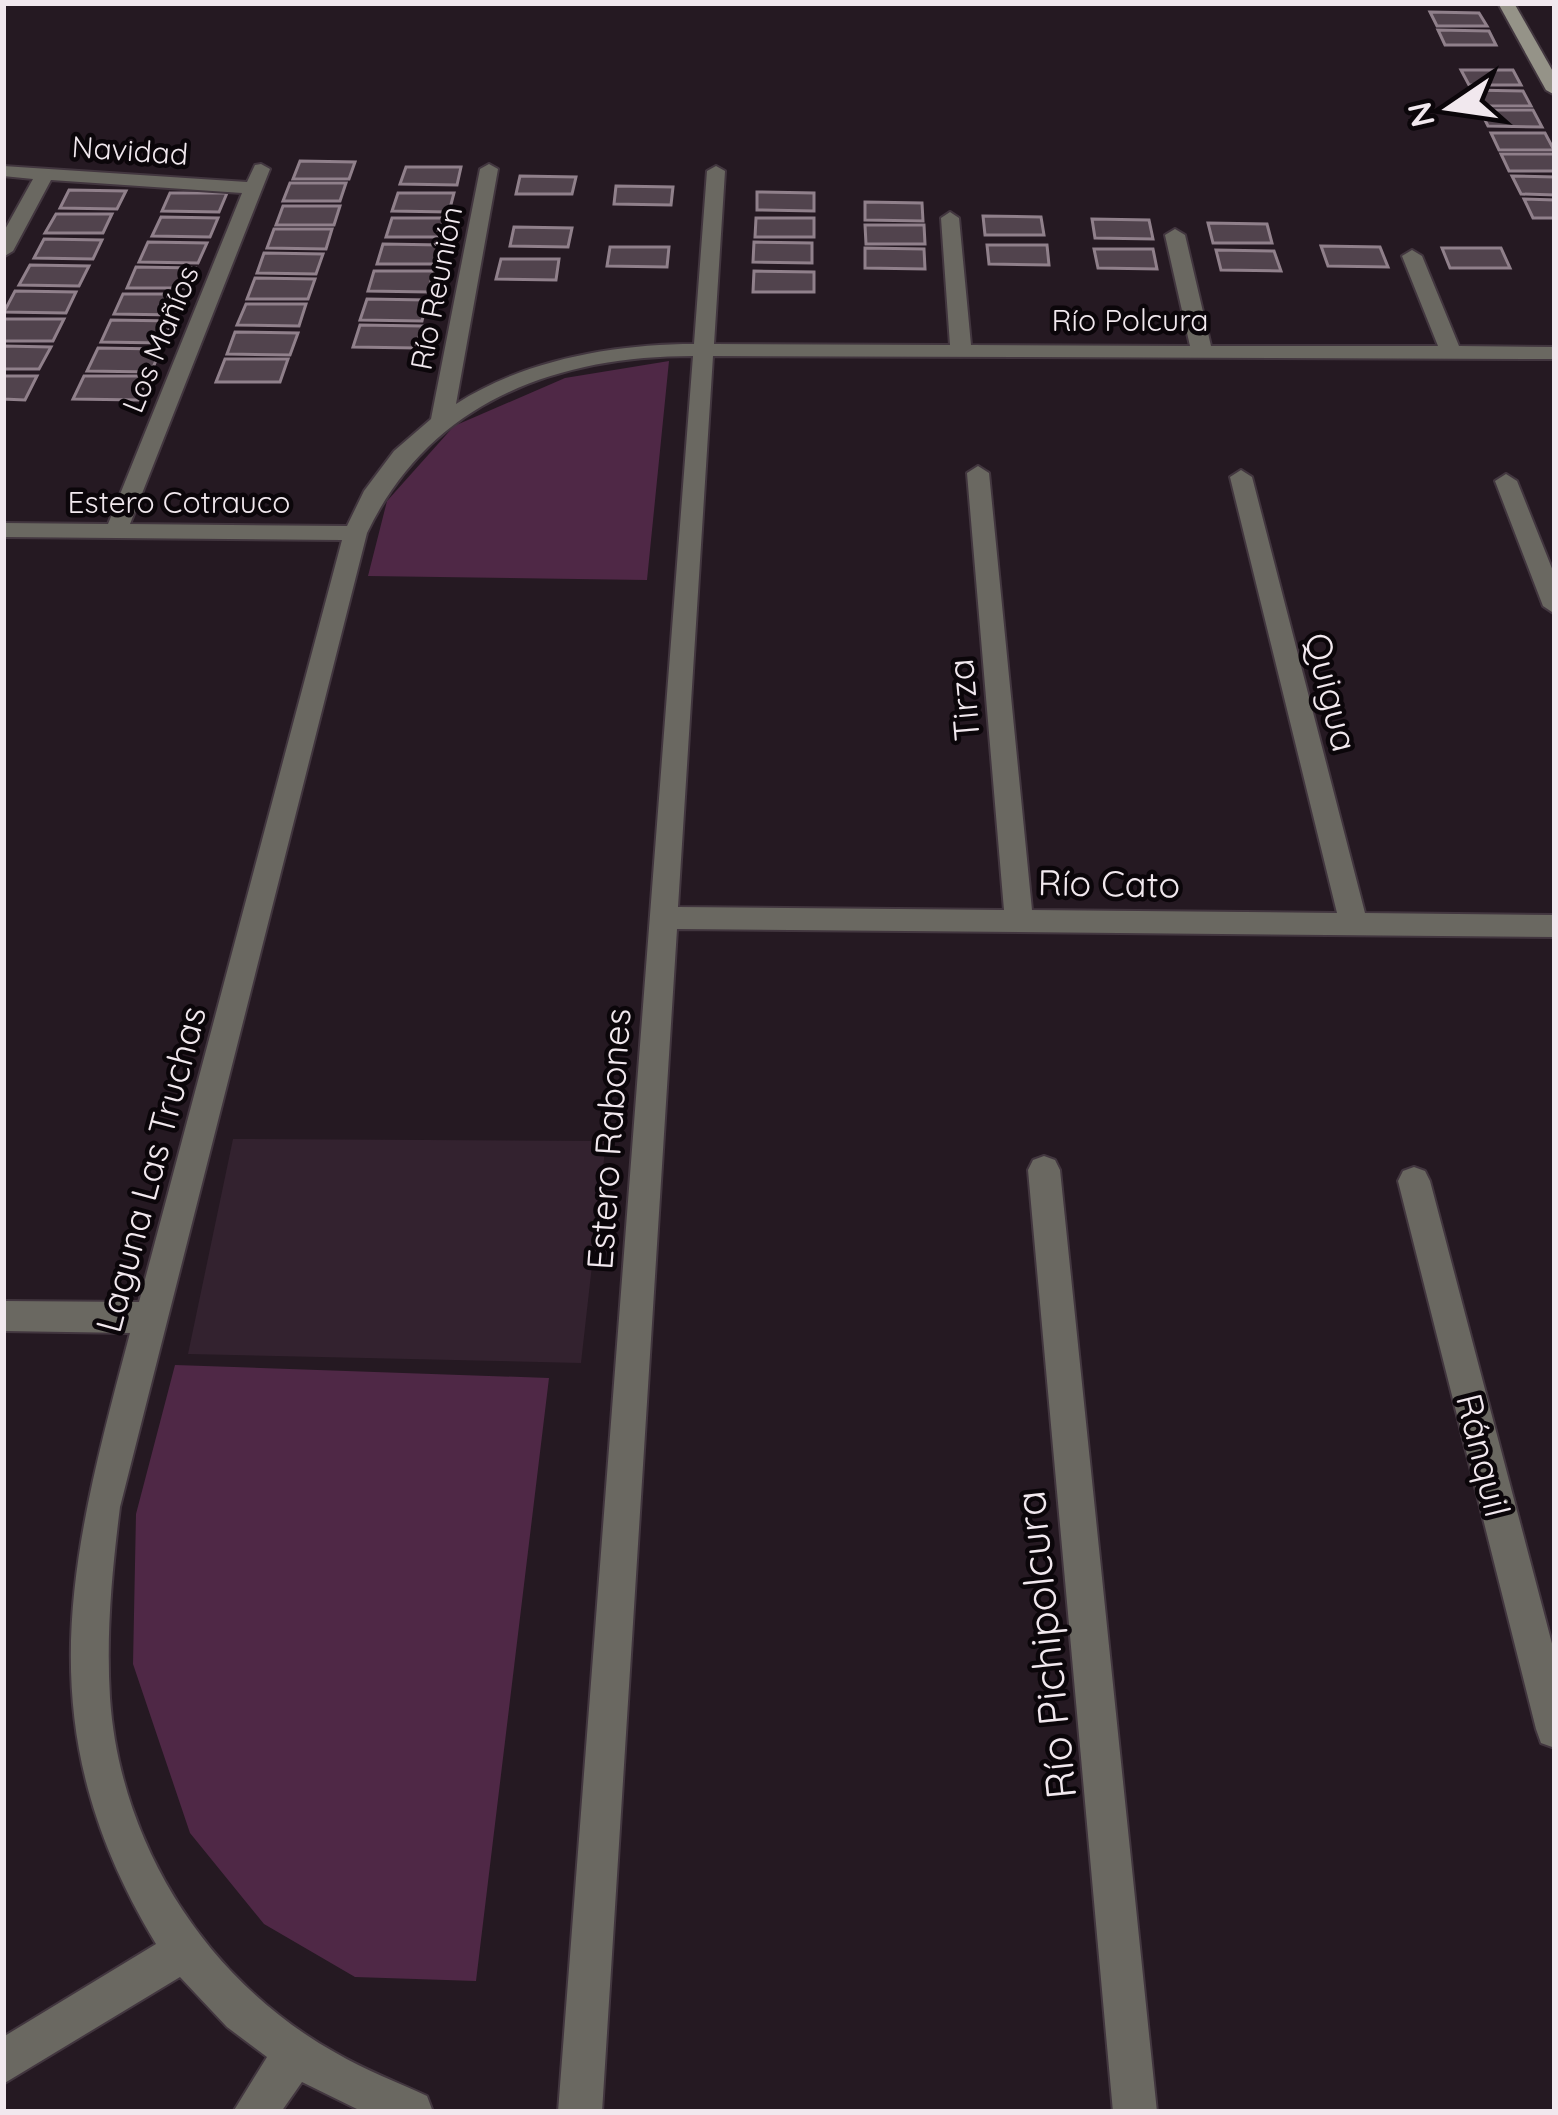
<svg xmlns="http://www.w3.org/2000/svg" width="1558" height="2115" viewBox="0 0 1558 2115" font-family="Quicksand,sans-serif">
  <rect width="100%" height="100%" fill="#251922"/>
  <path fill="#33222f" d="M 233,1139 L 606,1141 L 581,1363 L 188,1354 Z"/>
  <path fill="#4f2846" d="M 669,361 L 647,580 L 368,576 L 387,501 L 454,426 L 565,378 Z
    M 175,1365 L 549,1378 L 476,1981 L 355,1977 L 264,1924 L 190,1833 L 133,1664 L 136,1514 Z"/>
  <path fill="#51434d" stroke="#90808b" stroke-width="3" d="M 1430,12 L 1479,13 L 1487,26 L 1437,26 Z
    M 1438,30 L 1489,31 L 1496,45 L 1445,45 Z
    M 1461,70 L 1513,70 L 1521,85 L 1469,85 Z
    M 1470,90 L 1523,91 L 1531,106 L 1478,106 Z
    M 1480,110 L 1533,110 L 1542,127 L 1488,126 Z
    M 1491,133 L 1545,133 L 1554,150 L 1499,150 Z
    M 1501,154 L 1555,154 L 1555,171 L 1509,171 Z
    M 300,161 L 355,162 L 349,179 L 293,179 Z
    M 406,167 L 461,167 L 457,185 L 400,184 Z
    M 520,176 L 576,177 L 572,194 L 516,194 Z
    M 1512,176 L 1555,177 L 1555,195 L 1521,194 Z
    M 290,183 L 346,183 L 340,201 L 283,201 Z
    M 616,186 L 673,187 L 671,205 L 614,204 Z
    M 69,190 L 126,191 L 117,209 L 60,208 Z
    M 757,192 L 814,193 L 814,211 L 757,210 Z
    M 170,193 L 227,193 L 219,212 L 162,211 Z
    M 398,193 L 454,193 L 449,212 L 392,211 Z
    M 1524,199 L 1555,200 L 1555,218 L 1533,218 Z
    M 865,202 L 922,203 L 923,221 L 865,220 Z
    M 283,206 L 340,206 L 334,225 L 276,225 Z
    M 56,214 L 112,214 L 103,233 L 45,233 Z
    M 983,216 L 1041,217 L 1044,235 L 985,235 Z
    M 161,217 L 218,218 L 210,237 L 152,236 Z
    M 392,218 L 449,218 L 444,237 L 386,237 Z
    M 756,218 L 814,218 L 814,237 L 755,237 Z
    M 1092,219 L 1149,220 L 1153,239 L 1095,238 Z
    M 1208,223 L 1267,224 L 1272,243 L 1213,243 Z
    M 865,225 L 924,225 L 925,244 L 866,244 Z
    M 514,227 L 572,228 L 568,247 L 510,246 Z
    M 274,229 L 332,229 L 326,249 L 267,248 Z
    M 44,239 L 102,240 L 93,259 L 34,258 Z
    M 148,242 L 207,243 L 198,263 L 139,262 Z
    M 754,242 L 812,243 L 812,263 L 753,262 Z
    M 383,244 L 441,245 L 436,264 L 377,264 Z
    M 987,245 L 1047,245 L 1049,265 L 989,264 Z
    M 1321,246 L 1380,247 L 1388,267 L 1328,266 Z
    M 610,247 L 669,247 L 667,267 L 607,266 Z
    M 865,248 L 924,249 L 925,269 L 865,268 Z
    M 1442,248 L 1501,248 L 1510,268 L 1450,268 Z
    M 1094,249 L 1153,249 L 1157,269 L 1098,268 Z
    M 1216,250 L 1274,251 L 1281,271 L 1221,270 Z
    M 264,253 L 323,254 L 316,274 L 257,273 Z
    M 501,259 L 559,259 L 556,280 L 496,279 Z
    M 30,265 L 89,266 L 79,286 L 19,285 Z
    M 136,267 L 195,268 L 187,288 L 127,288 Z
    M 374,271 L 434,271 L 428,292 L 368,291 Z
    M 754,271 L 814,272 L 814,292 L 753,292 Z
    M 255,278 L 315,279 L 308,299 L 247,299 Z
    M 15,291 L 76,292 L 66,313 L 4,312 Z
    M 123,294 L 184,294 L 175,315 L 114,314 Z
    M 367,299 L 427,300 L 422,321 L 360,320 Z
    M 246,304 L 306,304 L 299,326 L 237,325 Z
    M 3,319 L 64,319 L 53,341 L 3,341 Z
    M 111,320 L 173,321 L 163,343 L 101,342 Z
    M 360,325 L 422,326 L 416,348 L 353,347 Z
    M 235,332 L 298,333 L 290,355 L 227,354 Z
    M 3,346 L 51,347 L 39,369 L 3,369 Z
    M 98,348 L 161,349 L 151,372 L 87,371 Z
    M 225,359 L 288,359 L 280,382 L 216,382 Z
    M 3,376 L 37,376 L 25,400 L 3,399 Z
    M 84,376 L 148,376 L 138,400 L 73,399 Z"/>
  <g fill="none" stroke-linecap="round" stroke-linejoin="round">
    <defs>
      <path id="street" d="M 261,164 L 270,169 L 130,524 L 347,526 L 364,491 L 394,451 L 431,419 L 480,169 L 489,164 L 498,169 L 456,404 C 524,360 614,344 694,344 L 707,171 L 716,166 L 725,171 L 714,344 L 950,345 L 941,218 L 950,212 L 959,218 L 971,345 L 1190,346 L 1165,235 L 1175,229 L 1185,235 L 1211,346 L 1438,346 L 1402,256 L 1412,250 L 1422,256 L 1459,346 L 1555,347 L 1555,359 L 713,356 L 678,907 L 1004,910 L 967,473 L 978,466 L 989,473 L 1032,910 L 1337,913 L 1230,477 L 1241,470 L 1252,477 L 1365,913 L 1555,915 L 1555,937 L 677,929 L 602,2112 L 558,2112 L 693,356 C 554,356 429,403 367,533 L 120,1507 C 112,1571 106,1633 110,1698 C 120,1845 208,1982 336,2053 C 365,2070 397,2082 427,2096 L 433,2112 L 363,2112 L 302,2082 L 281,2112 L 233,2112 L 267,2057 L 227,2027 L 180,1977 L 3,2084 L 3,2037 L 156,1944 C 25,1727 69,1562 130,1333 L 3,1331 L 3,1301 L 139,1302 L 342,540 L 3,537 L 3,523 L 108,524 L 242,193 L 51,180 L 13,251 L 3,257 L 3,233 L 33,179 L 3,176 L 3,166 L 247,182 L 255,165 Z
        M 1506,474 L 1517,481 L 1555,576 L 1555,614 L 1543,606 L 1495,481 Z
        M 1044,1156 L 1055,1160 L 1060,1170 L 1157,2112 L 1113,2112 L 1028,1170 L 1033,1160 Z
        M 1414,1167 L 1425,1171 L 1430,1181 L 1555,1655 L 1555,1748 L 1541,1743 L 1536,1729 L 1398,1181 L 1403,1171 Z"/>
      <path id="secondary" d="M 1498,3 L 1514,3 L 1555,75 L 1555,95 L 1546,90 Z"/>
    </defs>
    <use href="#street" stroke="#42363f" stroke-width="4"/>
    <use href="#secondary" stroke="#42363f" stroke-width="4"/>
    <use href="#street" fill="#6a6861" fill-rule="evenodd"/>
    <use href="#secondary" fill="#959388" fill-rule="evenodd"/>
  </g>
  <g text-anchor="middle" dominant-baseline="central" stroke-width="9" stroke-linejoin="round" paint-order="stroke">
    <g font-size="30" fill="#f1e8ee" stroke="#0b060a">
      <text transform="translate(130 150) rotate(4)">Navidad</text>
      <text transform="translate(436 288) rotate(-79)">Río Reunión</text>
      <text x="1130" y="320">Río Polcura</text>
      <text transform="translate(160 339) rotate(-68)">Los Mañíos</text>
      <text x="179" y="502">Estero Cotrauco</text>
    </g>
    <g font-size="36" fill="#f1e8ee" stroke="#0b060a">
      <text transform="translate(1332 692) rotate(76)">Quigua</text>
      <text transform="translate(963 700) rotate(-95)">Tirza</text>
      <text transform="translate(1109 883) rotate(1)">Río Cato</text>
      <text transform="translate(608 1139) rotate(-86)">Estero Rabones</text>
      <text transform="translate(150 1169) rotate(-75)">Laguna Las Truchas</text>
      <text transform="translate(1484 1455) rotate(76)">Ránquil</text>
    </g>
    <g font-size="42" fill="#f1e8ee" stroke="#0b060a">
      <text transform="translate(1045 1645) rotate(-96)">Río Pichipolcura</text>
    </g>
  </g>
  <rect width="1558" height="2115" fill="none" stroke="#f1e8ee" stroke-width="12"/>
  <g transform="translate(1450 108) rotate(257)" stroke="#0b060a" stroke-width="9" paint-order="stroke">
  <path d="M0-9L21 45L0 30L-21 45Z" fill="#f1e8ee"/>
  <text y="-18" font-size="33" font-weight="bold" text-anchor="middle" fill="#f1e8ee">N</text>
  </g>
</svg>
